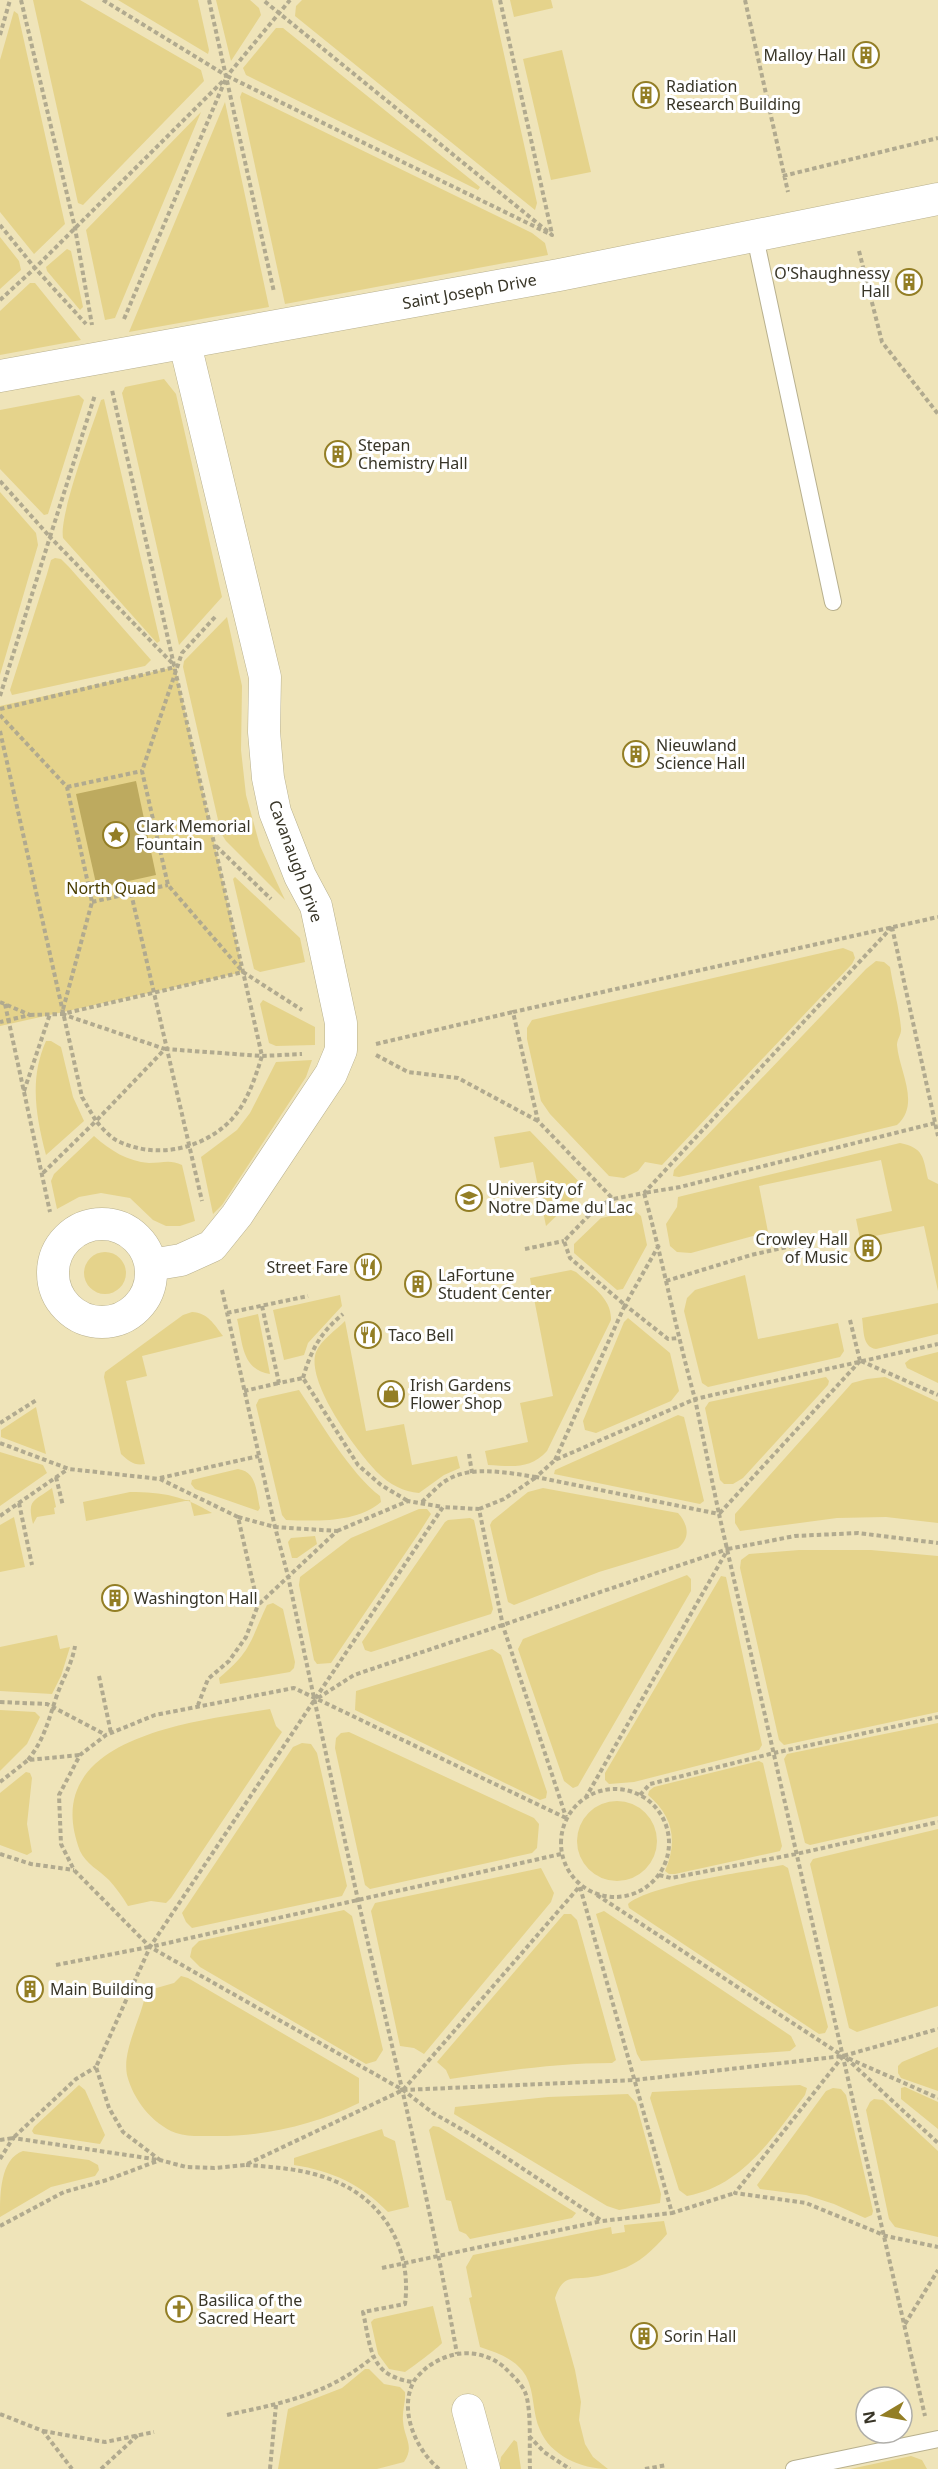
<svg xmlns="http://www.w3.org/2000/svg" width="938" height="2469" viewBox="0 0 938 2469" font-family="'Noto Sans',sans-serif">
  <rect width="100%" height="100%" fill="#f5ecc9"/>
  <path fill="#efe4b9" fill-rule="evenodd" d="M 0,0 L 938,0 L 938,2469 L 0,2469 ZM 866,2397 L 902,2397 L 902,2433 L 866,2433 Z"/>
  <path fill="#e5d38b" d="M 33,0 L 80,0 L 201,70 L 204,81 L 83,205 L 78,203 Z
    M 118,0 L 198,0 L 209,50 L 208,54 Z
    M 216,0 L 250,0 L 259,8 L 261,15 L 231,61 Z
    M 302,0 L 492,0 L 537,203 L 535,210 L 295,16 L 296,6 Z
    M 510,0 L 551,0 L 553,8 L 514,17 Z
    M 14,11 L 18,14 L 65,224 L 34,254 L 0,212 L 0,60 Z
    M 276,28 L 283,28 L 480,187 L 478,190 L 246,75 L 243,68 Z
    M 562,50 L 591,172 L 551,180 L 523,59 Z
    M 242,92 L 532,233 L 545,243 L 548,255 L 285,304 L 240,97 Z
    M 225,102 L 269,307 L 129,332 Z
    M 201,112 L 115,318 L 105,320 L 86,230 Z
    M 0,237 L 19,261 L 21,270 L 0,289 Z
    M 67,249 L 71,251 L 83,307 L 80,310 L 47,271 L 46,267 Z
    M 30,283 L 35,283 L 81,340 L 0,355 L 0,311 Z
    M 164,379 L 176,394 L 222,597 L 179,645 L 122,393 L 125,387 Z
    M 79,395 L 84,400 L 48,514 L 44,515 L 0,469 L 0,410 Z
    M 104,399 L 160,641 L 157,643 L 63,538 C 59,514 92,428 101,400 Z
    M 0,492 L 36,533 L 38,545 L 0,675 Z
    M 55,558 L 61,559 L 69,567 L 151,660 L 145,666 L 12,695 L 10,690 L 47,574 L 51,560 Z
    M 227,617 L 242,686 L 241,750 L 246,795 L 260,846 L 285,900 L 226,841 L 221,833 L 183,667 L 184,661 Z
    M 175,667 L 243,972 L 0,1026 L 0,706 Z
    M 235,877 L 300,938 L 305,962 L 260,972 L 254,969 L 233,879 Z
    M 843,948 L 853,952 L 855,958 L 852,964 L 662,1165 L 645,1162 L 638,1171 L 624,1178 L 609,1176 L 550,1114 L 541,1101 L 527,1039 L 527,1028 L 532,1020 Z
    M 876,961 L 884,962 L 890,967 C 893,987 899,1007 901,1028 C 902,1034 897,1039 897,1045 C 899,1071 921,1104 897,1125 L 710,1170 L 679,1177 L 673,1176 L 674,1170 L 866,969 Z
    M 263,1000 L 315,1027 L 315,1045 L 276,1046 L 269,1043 L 260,1004 Z
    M 46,1041 L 51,1041 L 61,1047 L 73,1097 L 84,1121 L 46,1155 C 36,1116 29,1079 46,1041 Z
    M 312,1060 L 306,1077 L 222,1205 L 213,1214 L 201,1157 L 237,1130 L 250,1113 L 276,1062 Z
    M 530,1131 L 585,1188 L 546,1226 L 533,1162 L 500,1168 L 494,1137 Z
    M 94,1136 C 111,1151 127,1161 149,1163 C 162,1163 170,1159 182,1165 L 195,1221 L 180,1226 L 166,1226 L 153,1220 L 130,1198 L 101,1193 L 79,1197 L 57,1209 L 51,1181 L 54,1174 Z
    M 900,1143 C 924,1148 923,1157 928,1179 L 938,1184 L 938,1291 L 924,1226 L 860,1239 L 856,1219 L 892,1211 L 881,1160 L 759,1186 L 768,1232 L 691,1253 L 677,1252 L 670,1246 L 666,1224 L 677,1207 L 678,1197 Z
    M 635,1211 L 641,1216 L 647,1245 L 623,1289 L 617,1290 L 574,1253 L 574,1244 L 601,1218 Z
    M84 1273a21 21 0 1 1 42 0a21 21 0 1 1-42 0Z
    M 571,1270 L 576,1272 C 591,1286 612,1298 611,1320 L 547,1451 C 530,1470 511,1466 488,1465 L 485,1451 L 528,1442 L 520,1403 L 553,1396 L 530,1278 Z
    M 745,1275 L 758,1339 L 838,1323 L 844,1351 L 840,1357 L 708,1387 L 702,1383 L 684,1311 L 687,1298 L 695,1290 Z
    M 340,1295 L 342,1306 L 308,1343 L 304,1355 L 284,1360 L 273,1310 Z
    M 938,1303 L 938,1334 L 876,1349 C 862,1347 864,1330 862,1318 Z
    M 192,1312 C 208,1313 214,1324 223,1336 L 142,1356 L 147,1376 L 126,1381 L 145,1464 C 134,1466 129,1461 121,1454 L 104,1377 L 105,1372 L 183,1315 Z
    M 258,1314 L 270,1374 C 241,1369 243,1343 237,1319 Z
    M 628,1318 L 670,1353 L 679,1391 L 671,1401 L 596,1433 L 585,1430 L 583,1421 L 624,1322 Z
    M 345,1321 L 366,1431 L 404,1424 L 412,1465 L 457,1456 L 460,1468 L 444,1475 L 419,1493 C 404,1492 389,1484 378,1473 C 358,1453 305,1382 316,1352 C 321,1340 336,1330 345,1321 Z
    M 938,1352 L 938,1383 L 907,1368 L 905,1363 L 910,1359 Z
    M 826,1377 L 829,1381 L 828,1385 L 743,1478 L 733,1484 L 724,1484 L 720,1480 L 705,1408 L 709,1402 Z
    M 885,1377 L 938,1402 L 938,1523 L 886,1517 L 837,1518 L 740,1531 L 735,1523 L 735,1514 L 852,1383 L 867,1379 Z
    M 299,1390 C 321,1423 350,1473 380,1496 L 381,1502 C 357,1523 316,1521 286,1520 L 282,1515 L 256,1405 L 259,1399 Z
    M 36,1407 L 46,1454 L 1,1437 L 1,1430 Z
    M 678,1415 L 684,1417 L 704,1501 L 700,1504 L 554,1474 L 555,1470 Z
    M 0,1452 L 43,1465 L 47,1473 L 0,1506 Z
    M 238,1469 C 257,1472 256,1491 260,1508 L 258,1511 L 195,1489 L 191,1484 L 192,1480 Z
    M 52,1488 L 56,1507 L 54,1508 L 55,1514 L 37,1517 L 33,1524 C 27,1499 33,1502 52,1488 Z
    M 543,1488 L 678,1513 C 688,1524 691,1538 678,1548 L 599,1572 L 514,1605 L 508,1602 L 490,1525 L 492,1521 L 528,1492 Z
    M 130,1492 C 163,1492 184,1496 212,1513 L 194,1516 L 190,1500 L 86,1521 L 83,1502 Z
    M 419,1509 L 427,1509 L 431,1514 L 419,1533 L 331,1663 L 317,1664 L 314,1660 L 299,1585 L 300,1577 L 351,1538 Z
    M 14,1517 L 25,1567 L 0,1572 L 0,1525 Z
    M 470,1518 L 474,1520 L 493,1609 L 491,1614 L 371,1652 L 365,1650 L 362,1642 L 445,1522 L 448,1520 Z
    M 315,1536 L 317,1544 L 297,1558 L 292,1558 L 288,1542 L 291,1538 Z
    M 799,1550 L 871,1550 L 938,1556 L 938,1712 L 784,1745 L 779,1740 L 740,1568 L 741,1560 L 749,1554 Z
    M 687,1575 L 691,1579 L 691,1591 L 578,1786 L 573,1788 L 564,1781 L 518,1649 L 523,1639 Z
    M 721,1576 L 726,1577 L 762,1745 L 759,1750 L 634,1782 L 609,1784 L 605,1780 L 605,1773 Z
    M 273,1603 L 283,1609 L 295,1662 L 294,1668 L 290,1672 L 220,1684 L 219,1678 C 252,1651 250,1641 267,1605 Z
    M 57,1635 L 60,1649 L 70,1647 L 61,1676 L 52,1694 L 0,1691 L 0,1647 Z
    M 492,1649 L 501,1655 L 547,1792 L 546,1798 L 540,1800 L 355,1710 L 356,1691 Z
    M 270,1709 L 276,1726 L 282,1732 L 171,1898 L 166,1903 L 151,1901 L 128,1906 C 122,1896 116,1888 109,1880 C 99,1870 86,1864 80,1851 C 36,1736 197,1721 270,1709 Z
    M 0,1710 L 35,1712 L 40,1717 L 27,1744 L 0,1771 Z
    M 938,1723 L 938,1816 L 810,1845 L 805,1843 L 784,1759 L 787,1754 Z
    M 349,1732 L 534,1818 L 539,1824 L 537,1848 L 532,1853 L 370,1889 L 365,1885 L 335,1748 L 336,1738 L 341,1733 Z
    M 302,1743 L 311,1744 L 317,1753 L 347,1886 L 342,1896 L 192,1928 L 186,1922 L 182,1913 L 293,1747 Z
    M 759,1761 L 763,1763 L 782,1846 L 780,1851 L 675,1874 L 669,1874 L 665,1871 C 678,1841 673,1816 648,1795 L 649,1791 L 654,1787 Z
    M 26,1772 L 30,1773 L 32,1778 L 27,1824 L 32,1852 L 27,1855 L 0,1845 L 0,1793 Z
    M577 1841a40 40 0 1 1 80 0a40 40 0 1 1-80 0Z
    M 938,1829 L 938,2006 L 857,2032 L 849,2028 L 810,1864 L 813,1859 Z
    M 783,1865 L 788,1868 L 828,2027 L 825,2033 L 819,2034 L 629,1908 L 628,1904 C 649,1885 750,1871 783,1865 Z
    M 541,1868 L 554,1893 L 551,1902 L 424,2054 L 414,2048 L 400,2046 L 371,1911 L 375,1903 Z
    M 344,1910 L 352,1916 L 383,2050 L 376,2061 L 366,2064 L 200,1967 L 190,1957 L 192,1948 L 199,1941 Z
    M 604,1911 L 791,2036 L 796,2046 L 790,2051 L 641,2061 L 637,2054 L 596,1914 Z
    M 564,1914 L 571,1914 L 577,1920 L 616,2060 L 612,2063 C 556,2063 504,2071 450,2079 L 446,2070 L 437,2062 Z
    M 181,1976 L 188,1978 L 359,2078 L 359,2103 C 314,2125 263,2137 212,2136 C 201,2136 187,2137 176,2133 C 152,2124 133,2099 127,2075 C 122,2049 142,2018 146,1991 L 174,1983 Z
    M 938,2047 L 938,2091 L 901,2078 L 898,2073 L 898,2066 L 902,2062 Z
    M 79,2085 L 85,2090 L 105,2135 L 100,2144 L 34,2134 L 32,2131 L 34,2127 Z
    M 800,2085 L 807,2088 L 805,2095 C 773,2137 743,2186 687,2196 L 679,2190 L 650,2098 L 652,2092 Z
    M 905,2087 L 938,2102 L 938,2129 L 901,2099 L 901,2088 Z
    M 833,2088 L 841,2089 L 846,2095 L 873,2211 L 872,2215 L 865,2218 L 834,2204 L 806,2195 L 760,2189 L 757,2185 L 826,2091 Z
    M 628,2094 L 636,2103 L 661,2194 L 660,2203 L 619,2210 L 607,2206 L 454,2114 L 455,2107 L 548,2097 Z
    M 874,2099 L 883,2100 L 938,2151 L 938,2237 L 895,2227 L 889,2219 L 866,2110 L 870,2102 Z
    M 433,2126 L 439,2127 L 576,2213 L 572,2218 L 470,2239 L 466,2234 L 459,2231 L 451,2201 L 446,2200 L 429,2130 Z
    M 382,2129 L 384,2136 L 395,2141 L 409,2207 L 388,2212 C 361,2184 332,2171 294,2165 L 294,2158 Z
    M 23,2151 L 89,2160 L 98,2165 L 99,2170 L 95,2176 L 51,2187 L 0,2217 C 0,2194 0,2159 23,2151 Z
    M 664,2221 L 667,2234 C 653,2250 639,2264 619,2270 C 610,2273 600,2276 591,2277 C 572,2280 563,2274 555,2298 L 575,2370 L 581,2402 L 579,2420 L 585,2444 L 593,2457 L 608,2469 C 581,2469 550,2455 540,2430 C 532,2413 535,2393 526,2376 C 516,2359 498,2353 480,2347 L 469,2298 L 472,2297 L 466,2267 L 473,2255 L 611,2227 L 612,2234 L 625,2232 L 624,2225 Z
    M 433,2306 L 442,2343 C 439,2347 410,2369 405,2372 L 389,2369 L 378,2354 L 371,2322 L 374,2319 Z
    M 365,2369 L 369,2369 L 384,2384 L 400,2387 L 405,2392 C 406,2401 402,2411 403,2421 C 404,2438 415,2446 404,2462 L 377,2469 L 278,2469 L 288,2409 L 342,2388 Z
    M 514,2440 L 517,2442 L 521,2469 L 499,2469 L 501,2457 Z
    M 911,2456 L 922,2460 L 927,2469 L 850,2469 Z"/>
  <path fill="#bdaa5f" d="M 136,781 L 156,875 L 97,888 L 76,794 Z"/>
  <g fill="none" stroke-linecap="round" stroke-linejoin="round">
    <defs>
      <path id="lane" d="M 755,237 L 833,602
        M 794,2469 L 938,2439"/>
      <g id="street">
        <path id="s1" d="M 0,376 L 559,275 L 938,199"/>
        <circle cx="102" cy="1273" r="49"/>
        <path d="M 151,1265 L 181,1260 L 212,1246 L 237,1215 L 331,1074 L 341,1050 L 341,1023 L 316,906 L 300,876 L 275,812 L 268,778 L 264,732 L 265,677 L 185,344"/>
        <path d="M 468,2410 L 484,2469"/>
      </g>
    </defs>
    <use href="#lane" stroke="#b8b08e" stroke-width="18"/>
    <use href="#street" stroke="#b8b08e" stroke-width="33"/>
    <path stroke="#b1aa8f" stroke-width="4" stroke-dasharray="4.5 3" stroke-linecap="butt" d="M 21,0 L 75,228 L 92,325
      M 103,0 L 227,76 L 290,0
      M 209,0 L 274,292
      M 500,0 L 552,234
      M 745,0 L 788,192
      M 0,35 L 10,0
      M 227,76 L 552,235 L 263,0
      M 783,176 L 938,138
      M 0,225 L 35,268 L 86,324
      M 859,251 L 882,342 L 938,414
      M 0,300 L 35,268 L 224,80
      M 124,319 L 227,76
      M 0,481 L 50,537 L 95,395
      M 215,617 L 182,653 L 142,771 L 168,885 L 243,972 L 302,1010
      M 0,696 L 50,537 L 175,666
      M 0,709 L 175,667
      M 0,715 L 67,787 L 92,902 L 62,1013
      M 0,731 L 82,1097 L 96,1121 L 42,1174
      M 67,787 L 142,771
      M 216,846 L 271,899
      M 131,893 L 202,1201
      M 92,902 L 168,885
      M 892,927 L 644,1193 L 613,1199 L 538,1121 L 513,1012 L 938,917
      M 892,927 L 938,1136
      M 0,1002 L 30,1015 L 0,1022
      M 5,1004 L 50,1212
      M 62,1014 L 165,1049 L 96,1121 C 102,1128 109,1136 116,1140 C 154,1160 203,1150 232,1119 C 248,1101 255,1078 262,1056 L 112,390
      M 30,1015 L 62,1014 L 243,972
      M 376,1044 L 513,1012
      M 165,1049 L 262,1056 L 302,1054
      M 376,1055 L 408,1072 L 458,1078 L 538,1121
      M 24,1091 L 50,1014
      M 935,1123 L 680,1187 L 644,1193 C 663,1261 676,1331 695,1399 L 938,1344
      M 659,1245 L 625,1305 L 668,1339 L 678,1338
      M 525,1249 L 564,1241
      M 666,1281 L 751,1255 L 805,1243
      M 222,1290 L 275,1527 L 288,1576 C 311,1684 334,1792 358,1900 C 393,2051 430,2201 457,2354
      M 262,1306 L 279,1383 L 303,1378 L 358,1465 L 381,1485 L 408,1501
      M 227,1313 L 308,1296
      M 850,1320 L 860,1361
      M 860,1361 L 719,1514 L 695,1399 L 555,1460 L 536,1477 L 719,1514 L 925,2416
      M 861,1361 L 938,1395
      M 303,1378 C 311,1350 320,1333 343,1314
      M 244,1391 L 279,1383
      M 0,1423 L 38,1399
      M 0,1443 L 69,1469 L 160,1479 L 238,1517 L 258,1605 L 246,1637 L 229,1661 L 208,1679 L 198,1705
      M 469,1454 L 472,1473
      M 555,1460 L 625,1305 L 570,1258 L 564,1241 L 597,1207 L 613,1199
      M 56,1477 L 63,1506
      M 160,1478 L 259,1456
      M 422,1502 C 430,1495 438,1485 447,1480 C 471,1465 509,1473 536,1477
      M 19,1503 L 32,1565
      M 479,1509 L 504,1499 L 535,1478
      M 0,1516 L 68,1469
      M 238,1517 L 275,1527 L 337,1531 L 258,1605
      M 337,1531 L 408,1501 L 443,1507
      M 728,1549 L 795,1536 L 858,1533 L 938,1543
      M 99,1676 L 111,1733
      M 318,1698 L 354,1675 L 728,1549 L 586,1797
      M 0,1702 L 47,1704 L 106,1735
      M 28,1760 C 45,1738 48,1721 57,1695 C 63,1678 72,1664 75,1646
      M 0,1782 L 28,1760 L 80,1755
      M561 1843a54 54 0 1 1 108 0a54 54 0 1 1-108 0Z
      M 640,1795 L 650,1784 L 774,1753 L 938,1717
      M 566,1818 L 294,1688 L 155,1715 L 106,1735 L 80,1755 L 59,1795 L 61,1844 L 74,1870 L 150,1947 L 403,2090 L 433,2113 L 475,2137 L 602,2221 L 672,2213
      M 0,1854 L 31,1864 L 74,1870
      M 561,1854 L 150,1947 L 443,1507 L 479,1509 L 503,1626 L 566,1817
      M 659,1875 L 671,1878 L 796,1854 L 938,1822
      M 580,1887 L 672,2213 L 735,2193
      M 597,1895 L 843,2056 L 938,2098
      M 56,1965 L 149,1947
      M 843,2056 L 735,2193 L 806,2203 L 886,2236 L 938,2247
      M 846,2058 L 938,2143
      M 403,2090 L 635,2080 L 843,2056 L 938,2029
      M 0,2140 L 13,2138 L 76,2079 L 96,2067
      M 0,2159 L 13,2138 L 160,2160 L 123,2132 L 109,2108 L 96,2067 L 150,1947
      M 246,2165 C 274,2167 305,2169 332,2180 C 384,2200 412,2249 405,2304 L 363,2312 C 371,2348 369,2376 413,2382
      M 0,2226 L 64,2192 L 107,2180 L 160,2160 L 186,2167 L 214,2168 L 245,2165 L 403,2090 L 580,1886
      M 382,2268 L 602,2221
      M 905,2324 L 938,2270
      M 0,2414 L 43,2431 L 72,2469
      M 227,2415 C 282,2403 328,2395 373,2357
      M 43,2431 L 105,2442 L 154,2432
      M 529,2436 L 544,2452 L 570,2469
      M 101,2469 L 138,2435
      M 270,2469 L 276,2405
      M 439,2469 C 416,2450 399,2411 413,2383 C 415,2378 421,2373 425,2369 C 448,2350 480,2347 504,2367 C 511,2374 521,2383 525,2392 C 532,2409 529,2449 530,2469
      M 645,2469 L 667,2465"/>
    <use href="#lane" stroke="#fff" stroke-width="16"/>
    <use href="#street" stroke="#fff" stroke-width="32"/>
  </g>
  <defs>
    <symbol id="building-ring" viewBox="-11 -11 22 22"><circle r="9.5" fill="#fff" stroke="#937e25" stroke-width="1.5"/><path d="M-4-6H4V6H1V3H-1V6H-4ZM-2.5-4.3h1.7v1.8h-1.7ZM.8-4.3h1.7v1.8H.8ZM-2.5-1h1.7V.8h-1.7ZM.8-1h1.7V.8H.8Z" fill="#937e25"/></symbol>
    <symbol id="sight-ring" viewBox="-11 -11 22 22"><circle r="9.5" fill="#fff" stroke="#937e25" stroke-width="1.5"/><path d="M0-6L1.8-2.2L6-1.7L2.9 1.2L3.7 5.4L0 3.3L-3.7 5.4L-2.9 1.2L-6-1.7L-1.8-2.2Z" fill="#937e25"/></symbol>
    <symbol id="university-ring" viewBox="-11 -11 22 22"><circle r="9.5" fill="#fff" stroke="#937e25" stroke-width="1.5"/><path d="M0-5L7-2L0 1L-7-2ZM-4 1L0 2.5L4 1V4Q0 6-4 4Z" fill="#937e25"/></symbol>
    <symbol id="restaurant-ring" viewBox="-11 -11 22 22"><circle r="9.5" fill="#fff" stroke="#937e25" stroke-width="1.5"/><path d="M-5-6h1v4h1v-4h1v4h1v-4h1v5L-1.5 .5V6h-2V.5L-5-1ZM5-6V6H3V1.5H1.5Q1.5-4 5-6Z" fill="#937e25"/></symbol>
    <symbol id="shop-ring" viewBox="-11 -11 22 22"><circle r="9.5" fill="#fff" stroke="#937e25" stroke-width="1.5"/><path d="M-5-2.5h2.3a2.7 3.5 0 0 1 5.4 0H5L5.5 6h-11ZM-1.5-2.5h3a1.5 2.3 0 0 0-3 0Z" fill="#937e25"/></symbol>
    <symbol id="church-ring" viewBox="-11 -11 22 22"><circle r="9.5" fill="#fff" stroke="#937e25" stroke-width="1.5"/><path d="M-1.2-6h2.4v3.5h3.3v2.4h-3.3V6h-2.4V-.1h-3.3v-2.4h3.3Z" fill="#937e25"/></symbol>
  </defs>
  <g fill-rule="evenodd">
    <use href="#building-ring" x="851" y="40" width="30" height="30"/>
    <use href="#building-ring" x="631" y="80" width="30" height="30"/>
    <use href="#building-ring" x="894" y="267" width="30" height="30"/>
    <use href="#building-ring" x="323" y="439" width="30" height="30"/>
    <use href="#building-ring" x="621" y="739" width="30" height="30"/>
    <use href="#sight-ring" x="101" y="820" width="30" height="30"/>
    <use href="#university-ring" x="454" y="1183" width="30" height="30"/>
    <use href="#building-ring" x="853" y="1233" width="30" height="30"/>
    <use href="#restaurant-ring" x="353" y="1252" width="30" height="30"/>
    <use href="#building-ring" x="403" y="1269" width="30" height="30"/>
    <use href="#restaurant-ring" x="353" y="1320" width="30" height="30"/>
    <use href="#shop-ring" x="376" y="1379" width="30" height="30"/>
    <use href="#building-ring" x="100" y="1583" width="30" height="30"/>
    <use href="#building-ring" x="15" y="1974" width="30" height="30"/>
    <use href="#church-ring" x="164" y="2294" width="30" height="30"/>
    <use href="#building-ring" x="629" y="2321" width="30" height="30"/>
  </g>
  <g text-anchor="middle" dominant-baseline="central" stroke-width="6" stroke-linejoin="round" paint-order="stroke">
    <g font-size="16" fill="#383527" stroke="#fff" text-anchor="start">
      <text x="846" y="55" text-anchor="end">Malloy Hall</text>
      <text x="666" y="86">Radiation<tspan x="666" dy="18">Research Building</tspan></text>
      <text x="890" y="273" text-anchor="end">O'Shaughnessy<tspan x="890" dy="18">Hall</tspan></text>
      <text x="358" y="445">Stepan<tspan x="358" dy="18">Chemistry Hall</tspan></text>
      <text x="656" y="745">Nieuwland<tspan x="656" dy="18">Science Hall</tspan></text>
      <text x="136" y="826">Clark Memorial<tspan x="136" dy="18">Fountain</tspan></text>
      <text x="488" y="1189">University of<tspan x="488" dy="18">Notre Dame du Lac</tspan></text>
      <text x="848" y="1239" text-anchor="end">Crowley Hall<tspan x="848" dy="18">of Music</tspan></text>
      <text x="348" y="1267" text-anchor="end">Street Fare</text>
      <text x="438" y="1275">LaFortune<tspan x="438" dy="18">Student Center</tspan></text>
      <text x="388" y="1335">Taco Bell</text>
      <text x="410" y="1385">Irish Gardens<tspan x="410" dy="18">Flower Shop</tspan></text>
      <text x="134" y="1598">Washington Hall</text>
      <text x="50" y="1989">Main Building</text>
      <text x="198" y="2300">Basilica of the<tspan x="198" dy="18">Sacred Heart</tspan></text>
      <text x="664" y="2336">Sorin Hall</text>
    </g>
    <g font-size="16" fill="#383527" stroke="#fff">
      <text stroke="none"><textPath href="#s1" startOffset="477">Saint Joseph Drive</textPath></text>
      <text transform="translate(296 861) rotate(70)">Cavanaugh Drive</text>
    </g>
    <g font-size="16" fill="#4a3d00" stroke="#fff">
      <text x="111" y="888">North Quad</text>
    </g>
  </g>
  <g transform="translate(884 2415) rotate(260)"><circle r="28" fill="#ffffff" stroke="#afaea9" stroke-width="1.5"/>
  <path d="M0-4.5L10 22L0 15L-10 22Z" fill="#937e25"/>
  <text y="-9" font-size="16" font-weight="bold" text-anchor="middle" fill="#383527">N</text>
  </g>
</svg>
